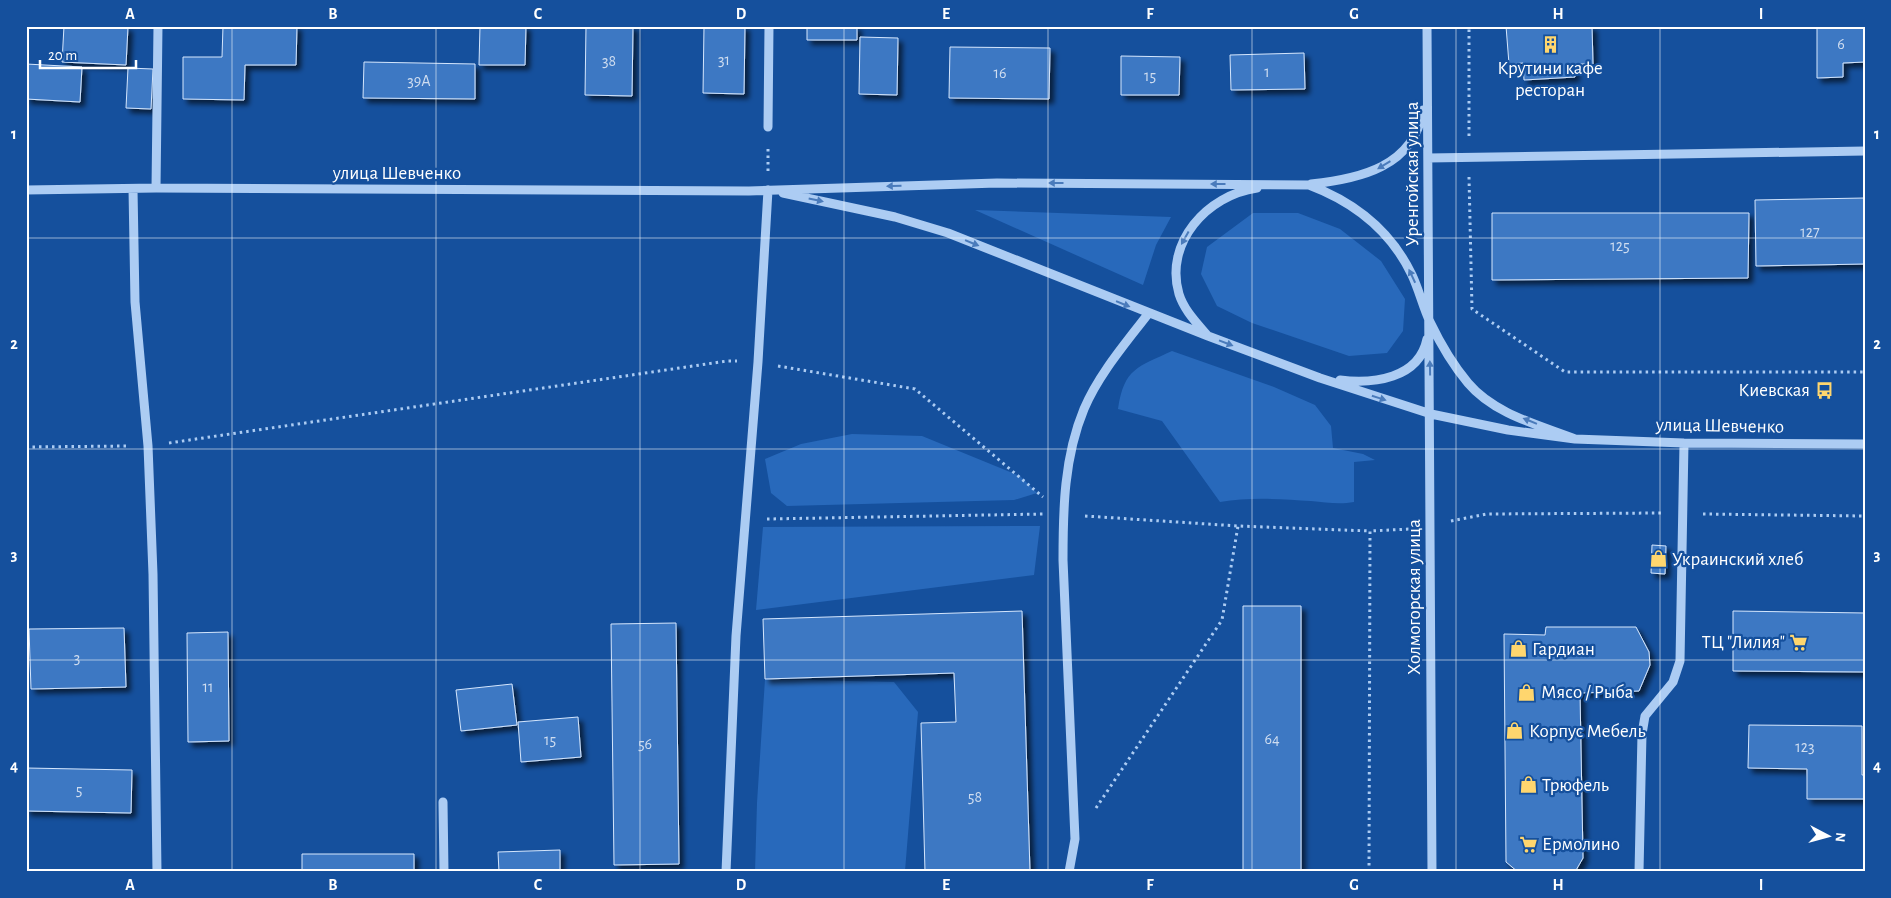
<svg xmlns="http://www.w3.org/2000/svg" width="1891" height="898" viewBox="0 0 1891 898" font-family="'Alegreya Sans',sans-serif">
  <defs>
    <filter id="shadow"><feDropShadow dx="4.5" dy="4.5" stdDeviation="2.5" flood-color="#0009"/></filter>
  </defs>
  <rect width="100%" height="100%" fill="#15509d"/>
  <path fill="#2869bb" d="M 975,210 L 1171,217 L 1156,245 L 1143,285 Z
    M 1253,213 L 1298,213 L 1340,229 L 1381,261 L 1405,299 L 1403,331 L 1387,353 L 1349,356 L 1252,323 L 1217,306 L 1201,274 L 1207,247 Z
    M 1172,351 L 1274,387 L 1315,405 L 1331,426 L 1333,448 L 1363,454 L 1375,460 L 1354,462 L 1354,502 C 1338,505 1326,502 1311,501 C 1281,499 1249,497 1220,502 L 1162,421 L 1118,409 C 1124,368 1138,367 1172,351 Z
    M 852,434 L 922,436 L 1020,476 L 1037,493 L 1014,500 L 787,506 L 771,493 L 765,459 L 801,444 Z
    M 1040,526 L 1034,575 L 756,610 L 763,527 Z
    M 765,679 L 894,682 L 918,712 L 905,871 L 755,872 L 757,803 Z"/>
  <path fill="#3e78c3" stroke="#d4e6fd" filter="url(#shadow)" d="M 64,26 L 128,27 L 126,65 L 62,62 Z
    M 223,26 L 297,26 L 296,65 L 245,65 L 244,100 L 183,99 L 183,57 L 222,57 Z
    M 480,26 L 526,26 L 525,65 L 479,65 Z
    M 586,26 L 633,26 L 632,96 L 585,95 Z
    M 704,26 L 745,26 L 744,94 L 703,93 Z
    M 807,26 L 857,26 L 857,40 L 807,40 Z
    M 1506,26 L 1592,26 L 1593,64 L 1574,64 L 1575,77 L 1524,80 L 1523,63 L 1509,64 Z
    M 1817,26 L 1865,26 L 1865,62 L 1843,63 L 1843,77 L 1817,78 Z
    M 860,37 L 898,38 L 897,95 L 859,94 Z
    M 950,47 L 1050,48 L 1049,99 L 949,98 Z
    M 1304,53 L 1305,89 L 1231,90 L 1230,55 Z
    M 1121,56 L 1180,57 L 1179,95 L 1121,95 Z
    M 364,62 L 475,64 L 475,99 L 363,98 Z
    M 26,64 L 82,67 L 80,102 L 26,99 Z
    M 128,68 L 153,69 L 151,109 L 126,108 Z
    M 1865,198 L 1865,264 L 1756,266 L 1755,200 Z
    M 1492,213 L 1749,213 L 1748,278 L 1492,280 Z
    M 1652,545 L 1666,546 L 1665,574 L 1651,573 Z
    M 1243,606 L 1301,606 L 1301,872 L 1243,872 Z
    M 1022,611 L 1030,872 L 925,872 L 921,723 L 956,722 L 954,673 L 765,679 L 763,619 Z
    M 1733,611 L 1865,613 L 1865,672 L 1733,671 Z
    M 676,623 L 679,864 L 614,865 L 611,624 Z
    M 1546,627 L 1636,627 L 1649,652 L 1650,665 L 1639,691 L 1580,693 L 1583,858 L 1575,872 L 1518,872 L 1506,862 L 1504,634 L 1545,635 Z
    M 124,628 L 126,687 L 31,689 L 29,629 Z
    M 228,632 L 229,741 L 188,742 L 187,633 Z
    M 512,684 L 517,725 L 461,731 L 456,690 Z
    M 578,717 L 581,757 L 521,762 L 518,722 Z
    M 1749,725 L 1862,726 L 1862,775 L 1865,775 L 1865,799 L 1807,799 L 1807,769 L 1748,768 Z
    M 26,768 L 132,770 L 131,813 L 26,811 Z
    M 560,850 L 560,872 L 499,872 L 498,852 Z
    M 302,854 L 414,854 L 414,872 L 302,872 Z"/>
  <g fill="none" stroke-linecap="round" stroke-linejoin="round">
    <path stroke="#acccf3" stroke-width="3" stroke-dasharray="2.5 4" stroke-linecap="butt" d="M 1469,136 L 1469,26
      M 768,171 L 768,148
      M 1469,177 L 1472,309 L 1565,372 L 1865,372
      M 778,366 L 915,389 L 1043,497
      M 169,443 L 727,361 L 737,361
      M 26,447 L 128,446
      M 1703,514 L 1865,516
      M 1085,516 L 1238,526 L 1370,531
      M 767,519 L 1043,514
      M 1451,521 L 1487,514 L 1662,513
      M 1096,808 L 1222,620 L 1238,526
      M 1369,872 L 1370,531 L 1410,529"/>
    <path stroke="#acccf3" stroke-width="9" d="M 1427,26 L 1432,872
      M 768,127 L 769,26
      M 1428,158 L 1865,151
      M 1311,184 C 1359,179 1414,167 1423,110
      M 156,188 L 158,26
      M 133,189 L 135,302 L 148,446 L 153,574 L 157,872
      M 26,190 L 156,188 L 749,191 L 997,183 L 1309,185 C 1354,202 1391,231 1412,275 C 1419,290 1423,307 1430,322 C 1440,343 1453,365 1468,383 C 1494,414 1539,425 1575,439
      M 783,193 L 895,217 L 948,233 L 1208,336 L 1320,378 L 1431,414 L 1508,430 L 1575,439 L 1684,443 L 1865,444
      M 1207,335 C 1196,322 1184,310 1179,294 C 1164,243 1207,195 1257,188
      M 1340,380 C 1373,384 1419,379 1427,339
      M 443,802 L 444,872
      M 726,872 L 736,636 L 758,362 L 768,190
      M 1069,872 L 1075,839 L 1063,560 C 1063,509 1064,457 1084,409 C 1099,374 1125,344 1148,314
      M 1639,872 L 1642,734 L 1645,716 L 1673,682 L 1680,661 L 1684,443"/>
  </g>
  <defs><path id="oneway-solid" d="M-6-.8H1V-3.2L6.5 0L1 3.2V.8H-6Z" transform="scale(1.25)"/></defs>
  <g fill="#4a7bbb">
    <use href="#oneway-solid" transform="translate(1384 165) rotate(149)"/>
    <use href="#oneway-solid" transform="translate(1056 183) rotate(-180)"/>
    <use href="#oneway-solid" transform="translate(1218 184) rotate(-180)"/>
    <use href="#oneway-solid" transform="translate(894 186) rotate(178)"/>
    <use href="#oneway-solid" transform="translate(816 200) rotate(12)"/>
    <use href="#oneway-solid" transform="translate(1185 238) rotate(119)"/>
    <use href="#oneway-solid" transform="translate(972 243) rotate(22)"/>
    <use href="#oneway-solid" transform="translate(1412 276) rotate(-115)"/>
    <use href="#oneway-solid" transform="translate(1123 304) rotate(22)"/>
    <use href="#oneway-solid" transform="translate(1226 343) rotate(21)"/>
    <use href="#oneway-solid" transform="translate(1430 368) rotate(-91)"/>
    <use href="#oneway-solid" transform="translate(1379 398) rotate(18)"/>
    <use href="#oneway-solid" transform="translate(1530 421) rotate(-158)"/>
  </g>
  <path fill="none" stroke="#fff" stroke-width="1" stroke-opacity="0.55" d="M 232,26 L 232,872M 436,26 L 436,872M 640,26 L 640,872M 844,26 L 844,872M 1048,26 L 1048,872M 1252,26 L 1252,872M 1456,26 L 1456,872M 1660,26 L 1660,872M 26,238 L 1865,238M 26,449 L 1865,449M 26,660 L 1865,660"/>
  <defs>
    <symbol id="building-bare" viewBox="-9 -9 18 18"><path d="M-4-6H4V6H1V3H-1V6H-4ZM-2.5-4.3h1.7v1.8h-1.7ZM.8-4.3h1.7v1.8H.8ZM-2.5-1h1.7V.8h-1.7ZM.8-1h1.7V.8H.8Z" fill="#ffd66e" stroke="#15509d" stroke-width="2.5" paint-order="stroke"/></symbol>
    <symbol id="bus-bare" viewBox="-9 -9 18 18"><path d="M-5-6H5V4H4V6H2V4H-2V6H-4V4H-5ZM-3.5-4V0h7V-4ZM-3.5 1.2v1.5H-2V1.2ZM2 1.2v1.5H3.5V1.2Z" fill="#ffd66e" stroke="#15509d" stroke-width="2.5" paint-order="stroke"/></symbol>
    <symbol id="shop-bare" viewBox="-9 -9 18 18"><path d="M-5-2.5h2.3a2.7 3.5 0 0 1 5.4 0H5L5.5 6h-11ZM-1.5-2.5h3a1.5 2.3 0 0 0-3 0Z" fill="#ffd66e" stroke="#15509d" stroke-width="2.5" paint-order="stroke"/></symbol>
    <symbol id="supermarket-bare" viewBox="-9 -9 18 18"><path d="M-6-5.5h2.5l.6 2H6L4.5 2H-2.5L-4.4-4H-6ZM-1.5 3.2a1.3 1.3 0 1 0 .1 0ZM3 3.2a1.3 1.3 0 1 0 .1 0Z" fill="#ffd66e" stroke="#15509d" stroke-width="2.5" paint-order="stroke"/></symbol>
  </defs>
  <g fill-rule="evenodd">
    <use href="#building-bare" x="1538" y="32" width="25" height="25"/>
    <use href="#bus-bare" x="1812" y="378" width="25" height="25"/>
    <use href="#shop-bare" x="1646" y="546" width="25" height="25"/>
    <use href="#supermarket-bare" x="1786" y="630" width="25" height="25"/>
    <use href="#shop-bare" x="1506" y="636" width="25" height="25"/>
    <use href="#shop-bare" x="1514" y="680" width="25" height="25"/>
    <use href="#shop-bare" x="1502" y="718" width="25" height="25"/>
    <use href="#shop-bare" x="1516" y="772" width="25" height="25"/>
    <use href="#supermarket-bare" x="1516" y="832" width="25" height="25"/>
  </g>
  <g text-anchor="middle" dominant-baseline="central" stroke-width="4.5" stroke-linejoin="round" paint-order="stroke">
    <g font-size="16" fill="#cfddf0">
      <text x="1841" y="44">6</text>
      <text x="724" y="60">31</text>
      <text x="609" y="61">38</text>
      <text x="1267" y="72">1</text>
      <text x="1000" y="73">16</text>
      <text x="1150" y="76">15</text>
      <text x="419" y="81">39А</text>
      <text x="1810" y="232">127</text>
      <text x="1620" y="246">125</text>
      <text x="77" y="658">3</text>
      <text x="208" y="687">11</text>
      <text x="1272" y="739">64</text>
      <text x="550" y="740">15</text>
      <text x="645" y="744">56</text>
      <text x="1805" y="747">123</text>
      <text x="79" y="790">5</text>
      <text x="975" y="797">58</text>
    </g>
    <g font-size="19" fill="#fff" stroke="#15509d" text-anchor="start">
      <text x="1550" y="68" text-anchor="middle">Крутини кафе<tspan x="1550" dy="22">ресторан</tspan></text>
      <text x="1810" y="390" text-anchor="end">Киевская</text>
      <text x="1672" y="559">Украинский хлеб</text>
      <text x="1785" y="642" text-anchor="end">ТЦ "Лилия"</text>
      <text x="1532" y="649">Гардиан</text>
      <text x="1541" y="692">Мясо / Рыба</text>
      <text x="1529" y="731">Корпус Мебель</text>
      <text x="1542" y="785">Трюфель</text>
      <text x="1542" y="844">Ермолино</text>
    </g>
    <g font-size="19" fill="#fff" stroke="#15509d">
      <text x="397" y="173">улица Шевченко</text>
      <text transform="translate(1412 174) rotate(-90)">Уренгойская улица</text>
      <text transform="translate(1720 426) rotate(1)">улица Шевченко</text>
      <text transform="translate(1414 597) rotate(-90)">Холмогорская улица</text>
    </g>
  </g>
  <rect width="1891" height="898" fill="none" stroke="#15509d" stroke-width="55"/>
  <g transform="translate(1828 836) rotate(96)" stroke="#15509d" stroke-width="4" paint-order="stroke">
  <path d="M0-4L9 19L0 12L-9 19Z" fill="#ffffff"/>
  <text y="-8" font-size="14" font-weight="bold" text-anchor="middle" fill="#ffffff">N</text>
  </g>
  <path d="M40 60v8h96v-8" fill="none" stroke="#ffffff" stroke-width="2.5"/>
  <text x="48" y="60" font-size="15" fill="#ffffff" stroke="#15509d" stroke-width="4" paint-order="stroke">20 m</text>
  <rect x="28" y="28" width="1836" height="842" fill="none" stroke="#fff" stroke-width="2"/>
  <g font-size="16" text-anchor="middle" font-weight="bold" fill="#fff">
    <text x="130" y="19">A</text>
    <text x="333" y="19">B</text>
    <text x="538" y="19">C</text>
    <text x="741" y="19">D</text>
    <text x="946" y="19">E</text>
    <text x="1150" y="19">F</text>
    <text x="1354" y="19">G</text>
    <text x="1558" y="19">H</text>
    <text x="1761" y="19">I</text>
    <text x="14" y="139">1</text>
    <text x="1877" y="139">1</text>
    <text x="14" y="349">2</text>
    <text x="1877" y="349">2</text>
    <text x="14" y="560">3</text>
    <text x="1877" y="560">3</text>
    <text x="14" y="771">4</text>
    <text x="1877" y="771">4</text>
    <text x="130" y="890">A</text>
    <text x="333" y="890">B</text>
    <text x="538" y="890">C</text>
    <text x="741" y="890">D</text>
    <text x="946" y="890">E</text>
    <text x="1150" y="890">F</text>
    <text x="1354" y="890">G</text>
    <text x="1558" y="890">H</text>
    <text x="1761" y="890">I</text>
  </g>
</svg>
